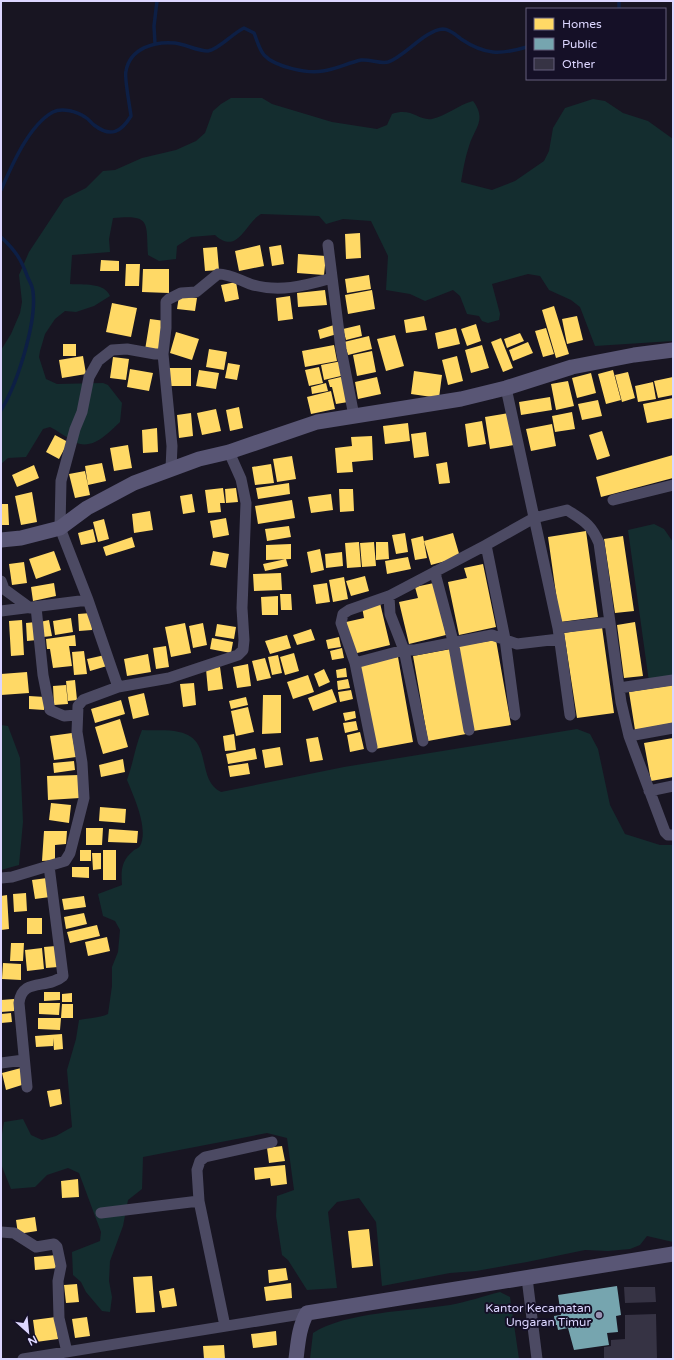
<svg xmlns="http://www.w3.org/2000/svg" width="674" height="1360" viewBox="0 0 674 1360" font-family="'Varela Round',sans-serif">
  <rect width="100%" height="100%" fill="#181522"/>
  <path fill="#142d2f" d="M 231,98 L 262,98 L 272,104 L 332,122 L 377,129 L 387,125 L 392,114 C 412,107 418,121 432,119 C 446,116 458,105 473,101 C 487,120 475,127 469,146 C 465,158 463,170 461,182 L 492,190 L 515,181 L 544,161 L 549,151 L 553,128 L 565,108 L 593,99 L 605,101 L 623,113 L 648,121 L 673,139 L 673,341 L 595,346 L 580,307 L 571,300 L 549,290 L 540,276 L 528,274 L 492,284 L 500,314 L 499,320 L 488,323 L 482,321 L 479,316 L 467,314 L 460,296 L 453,290 L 425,301 L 410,294 L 386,290 L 388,256 L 371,221 L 343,219 L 326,224 L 319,216 L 261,214 C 245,223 238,256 215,235 L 191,237 L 177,246 L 176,259 L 159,261 L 148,255 C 146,221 151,215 113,218 L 109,239 L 110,252 L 72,255 L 70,284 C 83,285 104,282 110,296 L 94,306 L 76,312 L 65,311 L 55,319 L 45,334 L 40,351 L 39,357 L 46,379 L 57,384 L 103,383 L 108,385 L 122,403 L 120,422 C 108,433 93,451 74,442 C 66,437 58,431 50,427 L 43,429 L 26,457 L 8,458 L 1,464 L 1,350 L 11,334 L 20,313 L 22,302 L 19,275 L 29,252 L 64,199 L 86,188 L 103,171 L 115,170 L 142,158 L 176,150 L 196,141 L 205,133 L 213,111 L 221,104 Z
    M 654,524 L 664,529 L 673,542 L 673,677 L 649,682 L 628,530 Z
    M 1,725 L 8,726 L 20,758 L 23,822 L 19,865 L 1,870 Z
    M 577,729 L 590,734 L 598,749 L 610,805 L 625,834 L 660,845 L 673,845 L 673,1242 L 647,1236 L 640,1245 L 630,1249 L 608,1251 L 585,1250 L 527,1262 L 476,1271 L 450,1273 L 382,1286 L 376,1222 L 359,1198 L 337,1202 L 328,1212 L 337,1288 L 307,1290 L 288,1260 L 282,1255 L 276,1216 L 277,1196 L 294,1190 L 287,1138 L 267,1133 L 143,1157 L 142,1189 L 128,1200 L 123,1226 L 110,1261 L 109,1281 L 112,1297 L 110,1312 L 102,1311 L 86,1292 L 81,1282 L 73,1275 L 72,1252 L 100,1241 L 101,1232 L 79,1173 L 68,1168 L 47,1175 L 35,1187 L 11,1189 L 1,1164 L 2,1134 L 4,1122 L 23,1119 L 31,1135 L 42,1140 L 56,1136 L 72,1127 L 67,1070 L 76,1039 L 79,1020 C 88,1018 100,1018 108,1014 L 112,986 L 112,967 L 118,952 L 120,930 L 115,921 L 103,916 L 98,894 L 122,885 C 121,871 121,861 133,851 C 135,849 138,849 140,846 C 149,829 134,797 127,780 C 133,764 135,747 142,730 C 154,731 167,729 179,732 C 214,739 195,779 221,792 L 344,767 Z
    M 500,1292 L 510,1297 L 519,1359 L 310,1359 L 313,1333 C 345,1312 411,1311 450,1305 C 467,1302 484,1296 500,1292 Z"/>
  <path fill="#ffd966" d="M 360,233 L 361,258 L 346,259 L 345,234 Z
    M 260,245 L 264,266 L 239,271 L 235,251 Z
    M 281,245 L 284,264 L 272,266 L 269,247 Z
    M 217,247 L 219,270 L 205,271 L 203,248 Z
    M 298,254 L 326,256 L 324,275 L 297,273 Z
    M 101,260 L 119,261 L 119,271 L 100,271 Z
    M 126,264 L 140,264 L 139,286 L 125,286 Z
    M 143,269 L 169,269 L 169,293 L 142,292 Z
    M 369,275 L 371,289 L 347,293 L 345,279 Z
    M 236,282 L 239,299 L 225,302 L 221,285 Z
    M 325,290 L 327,305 L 298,307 L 297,293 Z
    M 372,290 L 375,309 L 348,314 L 345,295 Z
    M 179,296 L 197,298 L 195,311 L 177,309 Z
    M 290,296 L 293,319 L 278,321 L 276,298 Z
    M 112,303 L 137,308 L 131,337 L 106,332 Z
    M 554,306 L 569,354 L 556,358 L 542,310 Z
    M 424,316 L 427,330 L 406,333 L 404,320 Z
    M 577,316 L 583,340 L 567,344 L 562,319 Z
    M 150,319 L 165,321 L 159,353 L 145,350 Z
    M 476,324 L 481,341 L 467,346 L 461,329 Z
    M 334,325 L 337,334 L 320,339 L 318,330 Z
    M 360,325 L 362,336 L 346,340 L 343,329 Z
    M 456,328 L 460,344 L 438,349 L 435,333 Z
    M 546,328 L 554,354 L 543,357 L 535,331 Z
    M 176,332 L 199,339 L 192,360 L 170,353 Z
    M 520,333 L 524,341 L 507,348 L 504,339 Z
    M 395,335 L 404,366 L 386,371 L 377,339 Z
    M 369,336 L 372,349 L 348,355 L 344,342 Z
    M 501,338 L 513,368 L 503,372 L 491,342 Z
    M 528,342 L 533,353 L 513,361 L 509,350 Z
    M 63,344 L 76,344 L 76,356 L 63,356 Z
    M 334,345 L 337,361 L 305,367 L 302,351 Z
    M 482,345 L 489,368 L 471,373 L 465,350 Z
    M 209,349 L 227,352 L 224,370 L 206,367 Z
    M 372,351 L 376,372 L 357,376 L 353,355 Z
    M 83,356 L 86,374 L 62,378 L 59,360 Z
    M 457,356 L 463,381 L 448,385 L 442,360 Z
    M 113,357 L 129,359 L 126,380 L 110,378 Z
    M 342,361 L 345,375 L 324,380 L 321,365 Z
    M 228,363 L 240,365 L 237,380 L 225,378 Z
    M 319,367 L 323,383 L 309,386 L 305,370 Z
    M 169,368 L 191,368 L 191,386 L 169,386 Z
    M 130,369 L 153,373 L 149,391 L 127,387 Z
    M 199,370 L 219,373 L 216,389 L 196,386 Z
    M 613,370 L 621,400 L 606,404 L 598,374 Z
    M 414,371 L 442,375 L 439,398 L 411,394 Z
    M 628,372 L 635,398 L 622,402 L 615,375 Z
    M 591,373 L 596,393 L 577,398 L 572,378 Z
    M 345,376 L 348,402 L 336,404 L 332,387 L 330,387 L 328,380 Z
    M 377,377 L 381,394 L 358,399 L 355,382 Z
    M 673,377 L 673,395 L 658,398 L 654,381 Z
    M 568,381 L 574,406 L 556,410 L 551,384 Z
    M 653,382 L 656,399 L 638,402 L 635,386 Z
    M 326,383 L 328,391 L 312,394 L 311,387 Z
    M 331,391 L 335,409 L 311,414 L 307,397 Z
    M 550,397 L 552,410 L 521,415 L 519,402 Z
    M 673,398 L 673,418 L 647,423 L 643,404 Z
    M 598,400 L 602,416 L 582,420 L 578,404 Z
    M 239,407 L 243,428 L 230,431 L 226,410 Z
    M 216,409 L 221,431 L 202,435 L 197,413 Z
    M 572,412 L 575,429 L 555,432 L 552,416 Z
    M 191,413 L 193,436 L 179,438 L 177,415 Z
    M 509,413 L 514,445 L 490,449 L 485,417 Z
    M 482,421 L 486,444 L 468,447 L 465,424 Z
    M 408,423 L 410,441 L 385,444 L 383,426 Z
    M 552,424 L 556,446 L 531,451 L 526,429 Z
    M 157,428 L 158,452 L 143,453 L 142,430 Z
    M 602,431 L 610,456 L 597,460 L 589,435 Z
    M 426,432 L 429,456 L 414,458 L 411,434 Z
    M 55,435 L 68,442 L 59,459 L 46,452 Z
    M 372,436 L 373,460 L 352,462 L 353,472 L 337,473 L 335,448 L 352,446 L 351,437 Z
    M 128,445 L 132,468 L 114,471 L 110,448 Z
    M 673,455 L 673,478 L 601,497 L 596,477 Z
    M 292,456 L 296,479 L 277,482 L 273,459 Z
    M 447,462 L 450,483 L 439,484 L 436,464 Z
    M 102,463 L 106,481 L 88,485 L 85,466 Z
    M 271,464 L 274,483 L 255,485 L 252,467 Z
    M 34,465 L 39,478 L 17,487 L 12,475 Z
    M 85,471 L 90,495 L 75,498 L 69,474 Z
    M 289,483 L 290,494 L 258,499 L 256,488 Z
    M 223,488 L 225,503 L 220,503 L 221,512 L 208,513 L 205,490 Z
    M 236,488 L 238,502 L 226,503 L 225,489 Z
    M 339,489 L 353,489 L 354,511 L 340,512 Z
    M 32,492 L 37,522 L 21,525 L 15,496 Z
    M 192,494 L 195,512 L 183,514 L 180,496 Z
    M 331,494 L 333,510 L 311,513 L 308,497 Z
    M 292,500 L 295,518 L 258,524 L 255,506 Z
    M 1,504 L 8,504 L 9,525 L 1,525 Z
    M 150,511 L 153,530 L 134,533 L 132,514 Z
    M 226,518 L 229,535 L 213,538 L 210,521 Z
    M 104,519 L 109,539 L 98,542 L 93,522 Z
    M 289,526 L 291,537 L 267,541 L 265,529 Z
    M 93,529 L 96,542 L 81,545 L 78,533 Z
    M 586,531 L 598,617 L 560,622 L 548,537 Z
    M 405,533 L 408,552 L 396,554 L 392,535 Z
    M 453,533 L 460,557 L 431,565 L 424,541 Z
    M 423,536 L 427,558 L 415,560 L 411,539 Z
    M 623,536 L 634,611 L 615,613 L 604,539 Z
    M 132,537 L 135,547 L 106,556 L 103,547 Z
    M 359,542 L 361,567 L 347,568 L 345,543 Z
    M 374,542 L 376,566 L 362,567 L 360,543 Z
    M 376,542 L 388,542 L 389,559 L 376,560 Z
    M 291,544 L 291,559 L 266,560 L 266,545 Z
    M 320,549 L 324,570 L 311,573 L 307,552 Z
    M 54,551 L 61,570 L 36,579 L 29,559 Z
    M 213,551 L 229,554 L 226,568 L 210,565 Z
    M 342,552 L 343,566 L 326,568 L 325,554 Z
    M 408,557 L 411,569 L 387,574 L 385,561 Z
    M 286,559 L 288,566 L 265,571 L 263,564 Z
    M 24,562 L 27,583 L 12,585 L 9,564 Z
    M 483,564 L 496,627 L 459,635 L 448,582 L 467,578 L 464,568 Z
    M 281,573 L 282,590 L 254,591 L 253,574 Z
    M 365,576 L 369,591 L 351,596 L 346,581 Z
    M 344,577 L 348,599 L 333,602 L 329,580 Z
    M 54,583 L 56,596 L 33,601 L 31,587 Z
    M 327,583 L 330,602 L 316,604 L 313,585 Z
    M 434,583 L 446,635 L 409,644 L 399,602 L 418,598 L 415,587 Z
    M 280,594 L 291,594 L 292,610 L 281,610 Z
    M 278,596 L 278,615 L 262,615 L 261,597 Z
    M 380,603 L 390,645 L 353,654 L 346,622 L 364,618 L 362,607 Z
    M 91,613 L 92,630 L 79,631 L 78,614 Z
    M 71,618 L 73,632 L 55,635 L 53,621 Z
    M 22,620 L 24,655 L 11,656 L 9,621 Z
    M 49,620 L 52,636 L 43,637 L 40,622 Z
    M 36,622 L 37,640 L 27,641 L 26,623 Z
    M 635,622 L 643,676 L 624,678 L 617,625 Z
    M 185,623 L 191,653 L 171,657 L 165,627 Z
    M 203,623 L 207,645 L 193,648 L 189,626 Z
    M 217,624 L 236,627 L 234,639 L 215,636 Z
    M 602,627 L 614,713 L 577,718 L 564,633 Z
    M 311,629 L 315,640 L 297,645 L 293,635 Z
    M 75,635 L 76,646 L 69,646 L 72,666 L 53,668 L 50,649 L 47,649 L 46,639 Z
    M 287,635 L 291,648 L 270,654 L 265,641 Z
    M 339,637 L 341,647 L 328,649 L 326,640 Z
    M 212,638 L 233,642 L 231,653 L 210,649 Z
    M 496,640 L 511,725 L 473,731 L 458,646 Z
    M 166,646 L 169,667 L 156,669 L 153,648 Z
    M 342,648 L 344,658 L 332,660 L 330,651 Z
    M 451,649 L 466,734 L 428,741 L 413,656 Z
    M 84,651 L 87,674 L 74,675 L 72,652 Z
    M 294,653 L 299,671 L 285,675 L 280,657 Z
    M 148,654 L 151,672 L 127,676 L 124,659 Z
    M 105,655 L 107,666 L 90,671 L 87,659 Z
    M 278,655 L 282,673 L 272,675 L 268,657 Z
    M 398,657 L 413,742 L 375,749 L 360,664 Z
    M 265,658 L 271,678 L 257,681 L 252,661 Z
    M 248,664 L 251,686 L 237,688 L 233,667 Z
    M 220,667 L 223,689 L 208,691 L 206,669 Z
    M 346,668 L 347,677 L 337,678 L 336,670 Z
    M 324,669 L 330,682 L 319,687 L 314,674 Z
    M 27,672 L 29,693 L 1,695 L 1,674 Z
    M 308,675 L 314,692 L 293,699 L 287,682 Z
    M 348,679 L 350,688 L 338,690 L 337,681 Z
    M 75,680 L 77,700 L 68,701 L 66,681 Z
    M 194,683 L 196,705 L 183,707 L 180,684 Z
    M 66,685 L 68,704 L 54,705 L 53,686 Z
    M 673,685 L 673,723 L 635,730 L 629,692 Z
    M 332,689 L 337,702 L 313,711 L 308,698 Z
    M 351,690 L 353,699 L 340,702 L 338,692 Z
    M 144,693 L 149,715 L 133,719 L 128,697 Z
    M 263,695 L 281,695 L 281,733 L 262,734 Z
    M 29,696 L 45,697 L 44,710 L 29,709 Z
    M 246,697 L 248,705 L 231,709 L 229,701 Z
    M 121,700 L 125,714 L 95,723 L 91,709 Z
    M 248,707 L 254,732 L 236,736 L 231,711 Z
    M 355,711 L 356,718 L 345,721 L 343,713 Z
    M 120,719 L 128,747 L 103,754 L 95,727 Z
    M 356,721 L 358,730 L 345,733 L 343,723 Z
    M 360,732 L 364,749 L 350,752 L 347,735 Z
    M 72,733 L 76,757 L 54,760 L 50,736 Z
    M 234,734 L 236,750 L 225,751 L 223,736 Z
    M 318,737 L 323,760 L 310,762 L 306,739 Z
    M 673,738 L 673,777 L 651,781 L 644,743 Z
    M 280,747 L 283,765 L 265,768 L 262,750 Z
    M 255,748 L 257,759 L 228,764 L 226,754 Z
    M 123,759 L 125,772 L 101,777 L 99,765 Z
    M 74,761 L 75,770 L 54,773 L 53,763 Z
    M 248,763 L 250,774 L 230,777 L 228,766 Z
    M 79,775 L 80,798 L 48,800 L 47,776 Z
    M 51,803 L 71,805 L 69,823 L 49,820 Z
    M 100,807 L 126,809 L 125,823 L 99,821 Z
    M 86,828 L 103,828 L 102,845 L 86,845 Z
    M 109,829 L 138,831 L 137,843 L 108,842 Z
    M 44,831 L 67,831 L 66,844 L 55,845 L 55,860 L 42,861 Z
    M 80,850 L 91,850 L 91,861 L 80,861 Z
    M 103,850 L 116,850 L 116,880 L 103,880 Z
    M 92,853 L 101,853 L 101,869 L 93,870 Z
    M 72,867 L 89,867 L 89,878 L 72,877 Z
    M 47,878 L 50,897 L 35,899 L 32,880 Z
    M 26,893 L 27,911 L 14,912 L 13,894 Z
    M 7,895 L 9,929 L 1,930 L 1,896 Z
    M 84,896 L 86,907 L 64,910 L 62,899 Z
    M 84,913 L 87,924 L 66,929 L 64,917 Z
    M 27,918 L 42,918 L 42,934 L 27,934 Z
    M 97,925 L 100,936 L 70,943 L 67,932 Z
    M 107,937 L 110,951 L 88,956 L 85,942 Z
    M 11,943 L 24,943 L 23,961 L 10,961 Z
    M 56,946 L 58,967 L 46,968 L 44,947 Z
    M 42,948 L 44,969 L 27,971 L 25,950 Z
    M 3,963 L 21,964 L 21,980 L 2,979 Z
    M 44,992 L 60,992 L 60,1000 L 44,1001 Z
    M 72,993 L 72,1002 L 62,1002 L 62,994 Z
    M 14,999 L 14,1011 L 1,1012 L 1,1000 Z
    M 39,1003 L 60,1003 L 59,1015 L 39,1014 Z
    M 62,1004 L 73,1004 L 73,1018 L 61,1018 Z
    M 11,1013 L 12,1022 L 1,1023 L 1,1014 Z
    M 38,1018 L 61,1018 L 60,1030 L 38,1029 Z
    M 62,1034 L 63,1049 L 54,1050 L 53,1038 L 53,1046 L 36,1047 L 35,1036 Z
    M 21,1068 L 25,1084 L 6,1090 L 2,1073 Z
    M 60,1089 L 62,1104 L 50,1107 L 47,1091 Z
    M 282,1146 L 285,1161 L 269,1163 L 267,1148 Z
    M 285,1165 L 287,1184 L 271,1186 L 270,1178 L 255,1180 L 254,1168 Z
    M 78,1179 L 79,1197 L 62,1198 L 61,1181 Z
    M 35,1217 L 37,1231 L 18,1234 L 16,1220 Z
    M 369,1229 L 373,1266 L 352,1268 L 348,1231 Z
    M 57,1255 L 58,1268 L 35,1270 L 34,1257 Z
    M 286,1268 L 288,1280 L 269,1283 L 268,1270 Z
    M 152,1276 L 155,1312 L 136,1313 L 133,1277 Z
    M 291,1283 L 292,1298 L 266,1301 L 264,1287 Z
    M 77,1284 L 79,1302 L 66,1303 L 64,1285 Z
    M 174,1288 L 177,1306 L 162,1308 L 159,1291 Z
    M 56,1317 L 58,1339 L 36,1342 L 33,1320 Z
    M 87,1317 L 90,1336 L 75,1338 L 72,1319 Z
    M 276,1331 L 277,1345 L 253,1348 L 251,1334 Z
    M 224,1345 L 225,1359 L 204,1359 L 203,1346 Z"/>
  <path fill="#76a5af" d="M 617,1286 L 621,1315 L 616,1316 L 618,1332 L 607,1333 L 609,1345 L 574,1350 L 568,1328 L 558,1330 L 557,1325 L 555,1325 L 554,1316 L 561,1315 L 558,1295 Z"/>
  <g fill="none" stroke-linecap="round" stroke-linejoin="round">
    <path stroke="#0d1f45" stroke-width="3.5" d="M 619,1 L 619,9
      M 155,44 L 154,26 L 157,1
      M 1,190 C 12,165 29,125 53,112 C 62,107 78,112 85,117 C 89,119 91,123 94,125 C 111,138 121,132 131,116 C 130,107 124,77 126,71 C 130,48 155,41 175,43 C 185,44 197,51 208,51 C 218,50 233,33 244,28 L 254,33 C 257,40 259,49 264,55 C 275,67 308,74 323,71 C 336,69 348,63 361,60 C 370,59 380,64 388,62 C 404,57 425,30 443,29 C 450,29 456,35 461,39 C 485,55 500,55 527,47
      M 1,237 C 16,251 21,259 28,278 C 30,282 33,287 33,292 C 37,322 17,385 1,410"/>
  </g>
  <path fill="#363344" d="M 624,1287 L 655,1287 L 656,1302 L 625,1303 Z
    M 656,1314 L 657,1359 L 604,1359 L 604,1347 L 611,1346 L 611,1340 L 625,1339 L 625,1315 Z"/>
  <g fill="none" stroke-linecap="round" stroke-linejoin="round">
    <path stroke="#4c4a63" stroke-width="11" d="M 328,245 L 341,349 L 354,416
      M 506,388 L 558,628 L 570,715
      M 171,469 L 172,446 L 163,354 L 166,328 L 166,302 L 169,299 L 181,293 L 196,292 L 218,274 C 230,274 239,280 250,284 C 278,293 304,286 332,278
      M 613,500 L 673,485
      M 436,571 L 436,577 L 453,641 L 469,730
      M 1,581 L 4,589 L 30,608
      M 389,596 L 390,614 L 404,650 L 423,741
      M 36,607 L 43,675 L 50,710 L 64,716 L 76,715
      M 1,611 L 88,600
      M 558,628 L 609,622
      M 355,663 L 404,650 L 415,650 L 492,635 L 517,644 L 559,639
      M 118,687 L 88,600 L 60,528 L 61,481 L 75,429 L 82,412 L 89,377 L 98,361 L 112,350 L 127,349 L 155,354 L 163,354
      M 619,688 L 673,680
      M 515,715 L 505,639 L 486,545 L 534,518 L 567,510 C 584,521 591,524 599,543 L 621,702 L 629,736 L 665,832 L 668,835 L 673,835
      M 629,736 L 673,728
      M 372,747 L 355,663 L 341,623 L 343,614 L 349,610 L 389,596 L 486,545
      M 649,791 L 673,786
      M 1,878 L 12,877 L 65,861 L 70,853 L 84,798 L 82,763 L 77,732 L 78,706 L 83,700 L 118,687 L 169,678 L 238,655 L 243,650 L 244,640 L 242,608 L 246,503 L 241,479 L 229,452
      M 1,1063 L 24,1060
      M 27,1087 L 19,1003 C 22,977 47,990 63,976 L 49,866
      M 101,1213 L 199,1201
      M 1,1232 L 14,1233 L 36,1247 L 54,1244 L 57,1247 L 61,1266 L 58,1281 L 59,1318 L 67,1352
      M 527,1278 L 537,1359
      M 225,1326 L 199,1201 L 197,1170 L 200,1161 L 205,1157 L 272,1142
      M 23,1359 L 307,1313"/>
    <path stroke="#595675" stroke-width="15" d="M 1,540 L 21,538 L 60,528 L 87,508 L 134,483 L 199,459 L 229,452 L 317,422 L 461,399 L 506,388 L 572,367 L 634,355 L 673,350
      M 296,1359 C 298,1343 299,1327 307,1313 L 673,1254"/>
  </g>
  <circle fill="#9792b2" stroke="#151027" stroke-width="1.5" cx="599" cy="1315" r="4"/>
  <g text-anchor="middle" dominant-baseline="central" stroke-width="4" stroke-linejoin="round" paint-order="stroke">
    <g font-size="12" fill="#dcd6ff" stroke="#151027" text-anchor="end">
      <text x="591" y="1308">Kantor Kecamatan<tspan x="591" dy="14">Ungaran Timur</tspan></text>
    </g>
  </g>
  <rect width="674" height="1360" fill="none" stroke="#dcd6ff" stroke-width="4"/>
  <rect x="526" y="8" width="140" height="72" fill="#151027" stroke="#655f7d"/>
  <rect x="534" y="18" width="20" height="12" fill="#ffd966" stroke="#655f7d"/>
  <text x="562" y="28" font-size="12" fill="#dcd6ff">Homes</text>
  <rect x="534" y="38" width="20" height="12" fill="#76a5af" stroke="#655f7d"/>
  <text x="562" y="48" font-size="12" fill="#dcd6ff">Public</text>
  <rect x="534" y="58" width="20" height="12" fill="#363344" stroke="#655f7d"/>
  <text x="562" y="68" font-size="12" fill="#dcd6ff">Other</text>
  <g transform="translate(28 1332) rotate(153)" stroke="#151027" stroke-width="3" paint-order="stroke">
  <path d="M0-3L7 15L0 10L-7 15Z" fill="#dcd6ff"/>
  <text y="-6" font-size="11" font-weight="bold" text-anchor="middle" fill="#dcd6ff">N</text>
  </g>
</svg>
